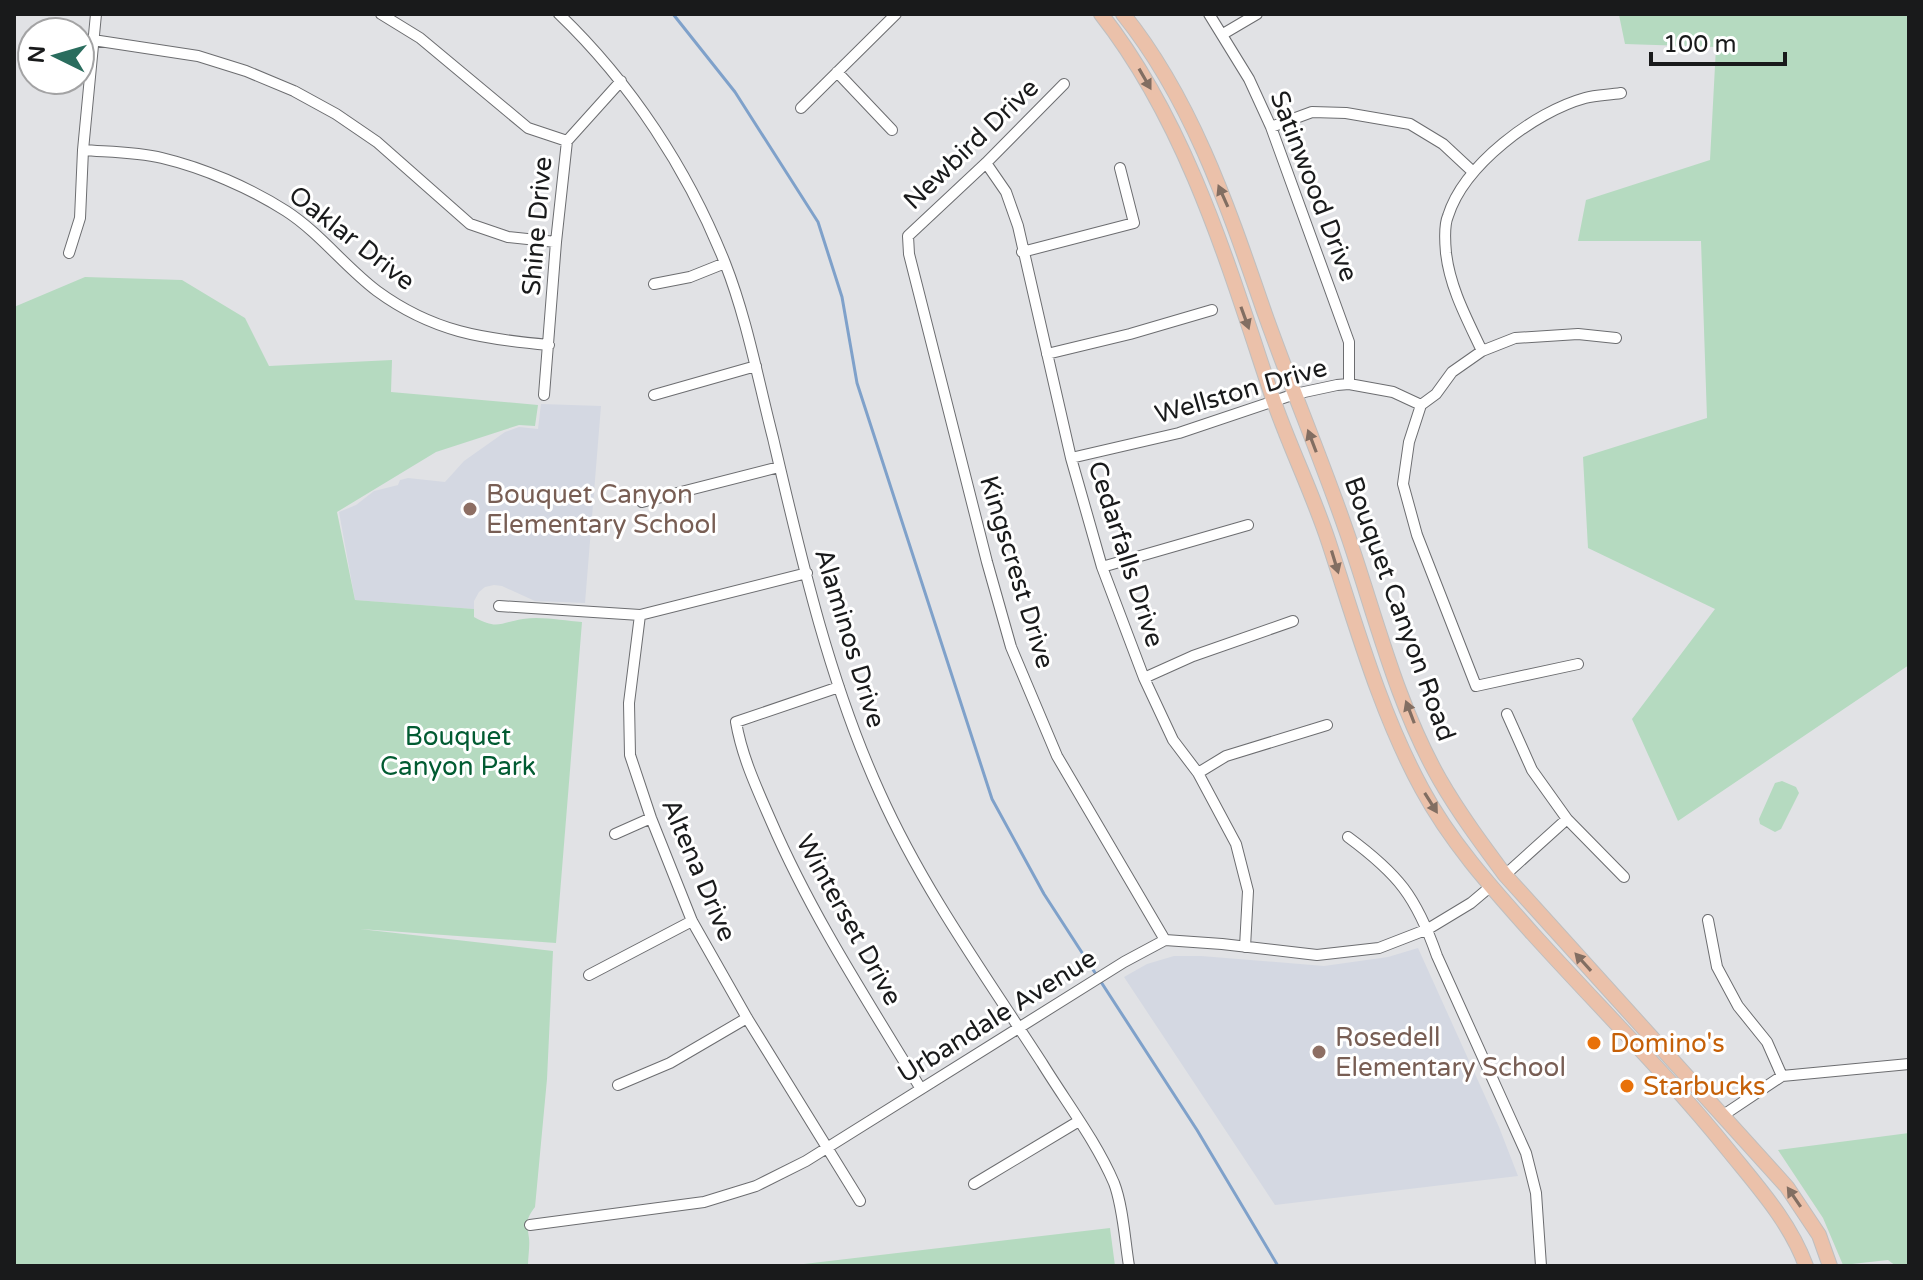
<svg xmlns="http://www.w3.org/2000/svg" width="1923" height="1280" viewBox="0 0 1923 1280" font-family="'Varela Round',sans-serif">
  <rect width="100%" height="100%" fill="#e1e2e5"/>
  <path fill="#d4d8e2" d="M 541,404 L 601,406 L 585,603 L 535,601 L 502,586 L 494,585 L 485,587 L 479,592 L 474,601 L 474,609 L 355,600 L 339,512 L 356,505 L 374,491 L 398,485 L 400,480 L 408,478 L 445,482 L 464,461 L 505,432 L 519,427 L 538,429 Z
    M 1418,948 L 1499,1127 L 1518,1176 L 1275,1205 L 1124,977 L 1147,964 L 1174,956 L 1201,956 L 1324,966 L 1388,957 Z"/>
  <path fill="#b5dac0" d="M 1909,14 L 1909,665 L 1678,821 L 1632,719 L 1715,609 L 1588,548 L 1583,457 L 1707,418 L 1701,241 L 1578,241 L 1586,200 L 1710,160 L 1716,47 L 1625,44 L 1619,15 Z
    M 85,277 L 182,280 L 245,318 L 269,366 L 392,360 L 391,392 L 538,405 L 535,426 L 519,425 L 436,452 L 337,512 L 355,600 L 474,609 L 474,617 C 497,630 499,623 523,619 C 542,616 564,621 582,622 L 556,943 L 360,929 L 553,951 L 547,1079 L 535,1207 C 525,1220 527,1223 529,1238 C 530,1246 528,1257 528,1266 L 14,1266 L 14,307 Z
    M 1782,781 L 1796,787 L 1799,793 L 1781,829 L 1775,832 L 1760,824 L 1759,819 L 1775,783 Z
    M 1909,1133 L 1909,1266 L 1896,1266 L 1888,1260 L 1843,1265 L 1823,1218 L 1778,1150 Z
    M 1110,1228 L 1115,1266 L 787,1266 Z"/>
  <g fill="none" stroke-linecap="round" stroke-linejoin="round">
    <path stroke="#7fa1ca" stroke-width="3" d="M 673,14 L 735,92 L 818,222 L 842,297 L 857,383 L 992,799 L 1044,894 L 1197,1130 L 1278,1266"/>
    <defs>
      <path id="minor" d="M 381,14 L 420,38 L 528,128 L 567,141
        M 559,14 C 631,83 688,170 725,263 C 747,319 758,380 773,438 C 801,558 829,681 880,793 C 923,889 985,975 1042,1063 C 1066,1102 1096,1141 1114,1183 C 1123,1206 1125,1242 1129,1266
        M 1209,14 L 1249,79 L 1271,127 L 1349,342 L 1349,384
        M 1223,34 L 1257,14
        M 93,40 L 198,56 L 246,71 L 294,91 L 336,114 L 377,142 L 470,224 L 508,237 L 556,242
        M 837,72 L 892,130
        M 1064,84 L 986,163 L 908,236 L 909,254 L 987,562 L 1011,647 L 1057,756 L 1165,940
        M 801,108 L 896,14
        M 1271,127 L 1312,112 L 1346,113 L 1410,124 L 1443,144 L 1472,171
        M 83,150 C 109,152 137,152 162,158 C 204,168 250,188 286,211 C 320,233 345,267 377,291 C 433,332 483,339 549,345
        M 986,163 L 1006,192 L 1018,226 L 1071,458 L 1102,567 L 1144,678 L 1173,740 L 1198,773 L 1236,844 L 1248,891 L 1245,947
        M 1022,252 L 1134,223 L 1120,168
        M 69,253 L 80,218 L 83,150 L 96,14
        M 654,284 L 690,277 L 725,263
        M 1482,351 C 1467,319 1450,288 1446,253 C 1445,242 1444,225 1448,216 C 1464,165 1534,112 1585,98 C 1596,95 1609,95 1621,93
        M 1047,354 L 1130,334 L 1212,310
        M 544,395 L 556,242 L 567,141 L 621,81
        M 654,395 L 756,366
        M 1071,458 L 1179,433 L 1295,394 L 1337,385 L 1349,384 L 1393,392 L 1421,405
        M 642,502 L 779,467
        M 1102,567 L 1248,525
        M 499,606 L 640,615 L 807,573
        M 640,615 L 629,703 L 630,755 L 651,818 L 692,921 L 747,1018 L 860,1201
        M 1578,664 L 1476,686 L 1417,535 L 1403,484 L 1409,442 L 1421,405 L 1436,394 L 1452,372 L 1482,351 L 1515,338 L 1578,334 L 1616,338
        M 1144,678 L 1193,656 L 1293,621
        M 839,687 L 736,722 C 742,757 757,789 771,821 C 812,916 867,1000 921,1089
        M 1507,714 L 1532,770 L 1567,819 L 1624,877
        M 1198,773 L 1226,756 L 1327,725
        M 615,834 L 651,818
        M 1348,837 C 1398,874 1416,896 1437,956 L 1526,1153 L 1536,1193 L 1541,1266
        M 1505,875 L 1567,819
        M 1708,920 L 1717,967 L 1738,1006 L 1767,1042 L 1782,1076
        M 589,975 L 692,921
        M 618,1085 L 670,1063 L 747,1018
        M 1722,1116 L 1782,1076 L 1909,1064
        M 974,1184 L 1079,1121
        M 530,1225 L 704,1202 L 756,1186 L 806,1161 L 1124,962 L 1165,940 L 1222,944 L 1317,955 L 1379,948 L 1428,929 L 1471,903 L 1490,887"/>
      <path id="major" d="M 1101,14 C 1188,125 1229,267 1273,399 C 1290,448 1313,494 1329,543 C 1356,625 1380,712 1422,789 C 1451,843 1492,888 1533,934 C 1598,1006 1668,1075 1729,1151 C 1758,1187 1790,1222 1806,1266
        M 1123,14 C 1193,101 1229,210 1265,314 C 1291,387 1321,458 1346,530 C 1375,613 1396,703 1440,780 C 1459,813 1482,844 1505,875 L 1787,1187 L 1819,1235 L 1830,1266"/>
    </defs>
    <use href="#minor" stroke="#6c6d70" stroke-width="12"/>
    <use href="#major" stroke="#bfbfbf" stroke-width="16"/>
    <use href="#minor" stroke="#fff" stroke-width="10"/>
    <use href="#major" stroke="#ebc1aa" stroke-width="14"/>
  </g>
  <defs><path id="oneway-solid" d="M-6-.8H1V-3.2L6.5 0L1 3.2V.8H-6Z" transform="scale(2)"/></defs>
  <g fill="#826e62">
    <use href="#oneway-solid" transform="translate(1145 79) rotate(60)"/>
    <use href="#oneway-solid" transform="translate(1223 196) rotate(-114)"/>
    <use href="#oneway-solid" transform="translate(1245 318) rotate(70)"/>
    <use href="#oneway-solid" transform="translate(1312 441) rotate(-111)"/>
    <use href="#oneway-solid" transform="translate(1335 562) rotate(73)"/>
    <use href="#oneway-solid" transform="translate(1410 712) rotate(-111)"/>
    <use href="#oneway-solid" transform="translate(1431 803) rotate(58)"/>
    <use href="#oneway-solid" transform="translate(1583 962) rotate(-132)"/>
    <use href="#oneway-solid" transform="translate(1794 1197) rotate(-124)"/>
  </g>
  <g fill="#8d6e63" stroke="#fff" stroke-width="3">
    <circle cx="470" cy="509" r="8"/>
    <circle cx="1319" cy="1052" r="8"/>
  </g>
  <g fill="#e8710a" stroke="#fff" stroke-width="3">
    <circle cx="1594" cy="1043" r="8"/>
    <circle cx="1627" cy="1086" r="8"/>
  </g>
  <g text-anchor="middle" dominant-baseline="central" stroke-width="6" stroke-linejoin="round" paint-order="stroke">
    <g font-size="26" fill="#191a1b" stroke="#fff">
      <text transform="translate(971 144) rotate(-44)">Newbird Drive</text>
      <text transform="translate(1314 186) rotate(69)">Satinwood Drive</text>
      <text transform="translate(537 226) rotate(-85)">Shine Drive</text>
      <text transform="translate(352 238) rotate(38)">Oaklar Drive</text>
      <text transform="translate(1241 391) rotate(-16)">Wellston Drive</text>
      <text transform="translate(1126 554) rotate(72)">Cedarfalls Drive</text>
      <text transform="translate(1017 572) rotate(73)">Kingscrest Drive</text>
      <text transform="translate(1400 609) rotate(70)">Bouquet Canyon Road</text>
      <text transform="translate(850 638) rotate(73)">Alaminos Drive</text>
      <text transform="translate(699 870) rotate(67)">Altena Drive</text>
      <text transform="translate(849 920) rotate(61)">Winterset Drive</text>
      <text transform="translate(997 1016) rotate(-32)">Urbandale Avenue</text>
    </g>
    <g font-size="26" fill="#785e54" stroke="#fff" text-anchor="start">
      <text x="486" y="494">Bouquet Canyon<tspan x="486" dy="30">Elementary School</tspan></text>
      <text x="1335" y="1037">Rosedell<tspan x="1335" dy="30">Elementary School</tspan></text>
    </g>
    <g font-size="26" fill="#025b32" stroke="#fff">
      <text x="458" y="736">Bouquet<tspan x="458" dy="30">Canyon Park</tspan></text>
    </g>
    <g font-size="26" fill="#c56008" stroke="#fff" text-anchor="start">
      <text x="1610" y="1043">Domino's</text>
      <text x="1643" y="1086">Starbucks</text>
    </g>
  </g>
  <rect width="1923" height="1280" fill="none" stroke="#191a1b" stroke-width="32"/>
  <g transform="translate(56 56) rotate(275)"><circle r="38" fill="#ffffff" stroke="#a3a3a4" stroke-width="2"/>
  <path d="M0-6L14 30L0 20L-14 30Z" fill="#2a6d5e"/>
  <text y="-12" font-size="22" font-weight="bold" text-anchor="middle" fill="#191a1b">N</text>
  </g>
  <path d="M1651 52v12h134v-12" fill="none" stroke="#191a1b" stroke-width="4"/>
  <text x="1663" y="52" font-size="24" fill="#191a1b" stroke="#ffffff" stroke-width="6" paint-order="stroke">100 m</text>
</svg>
